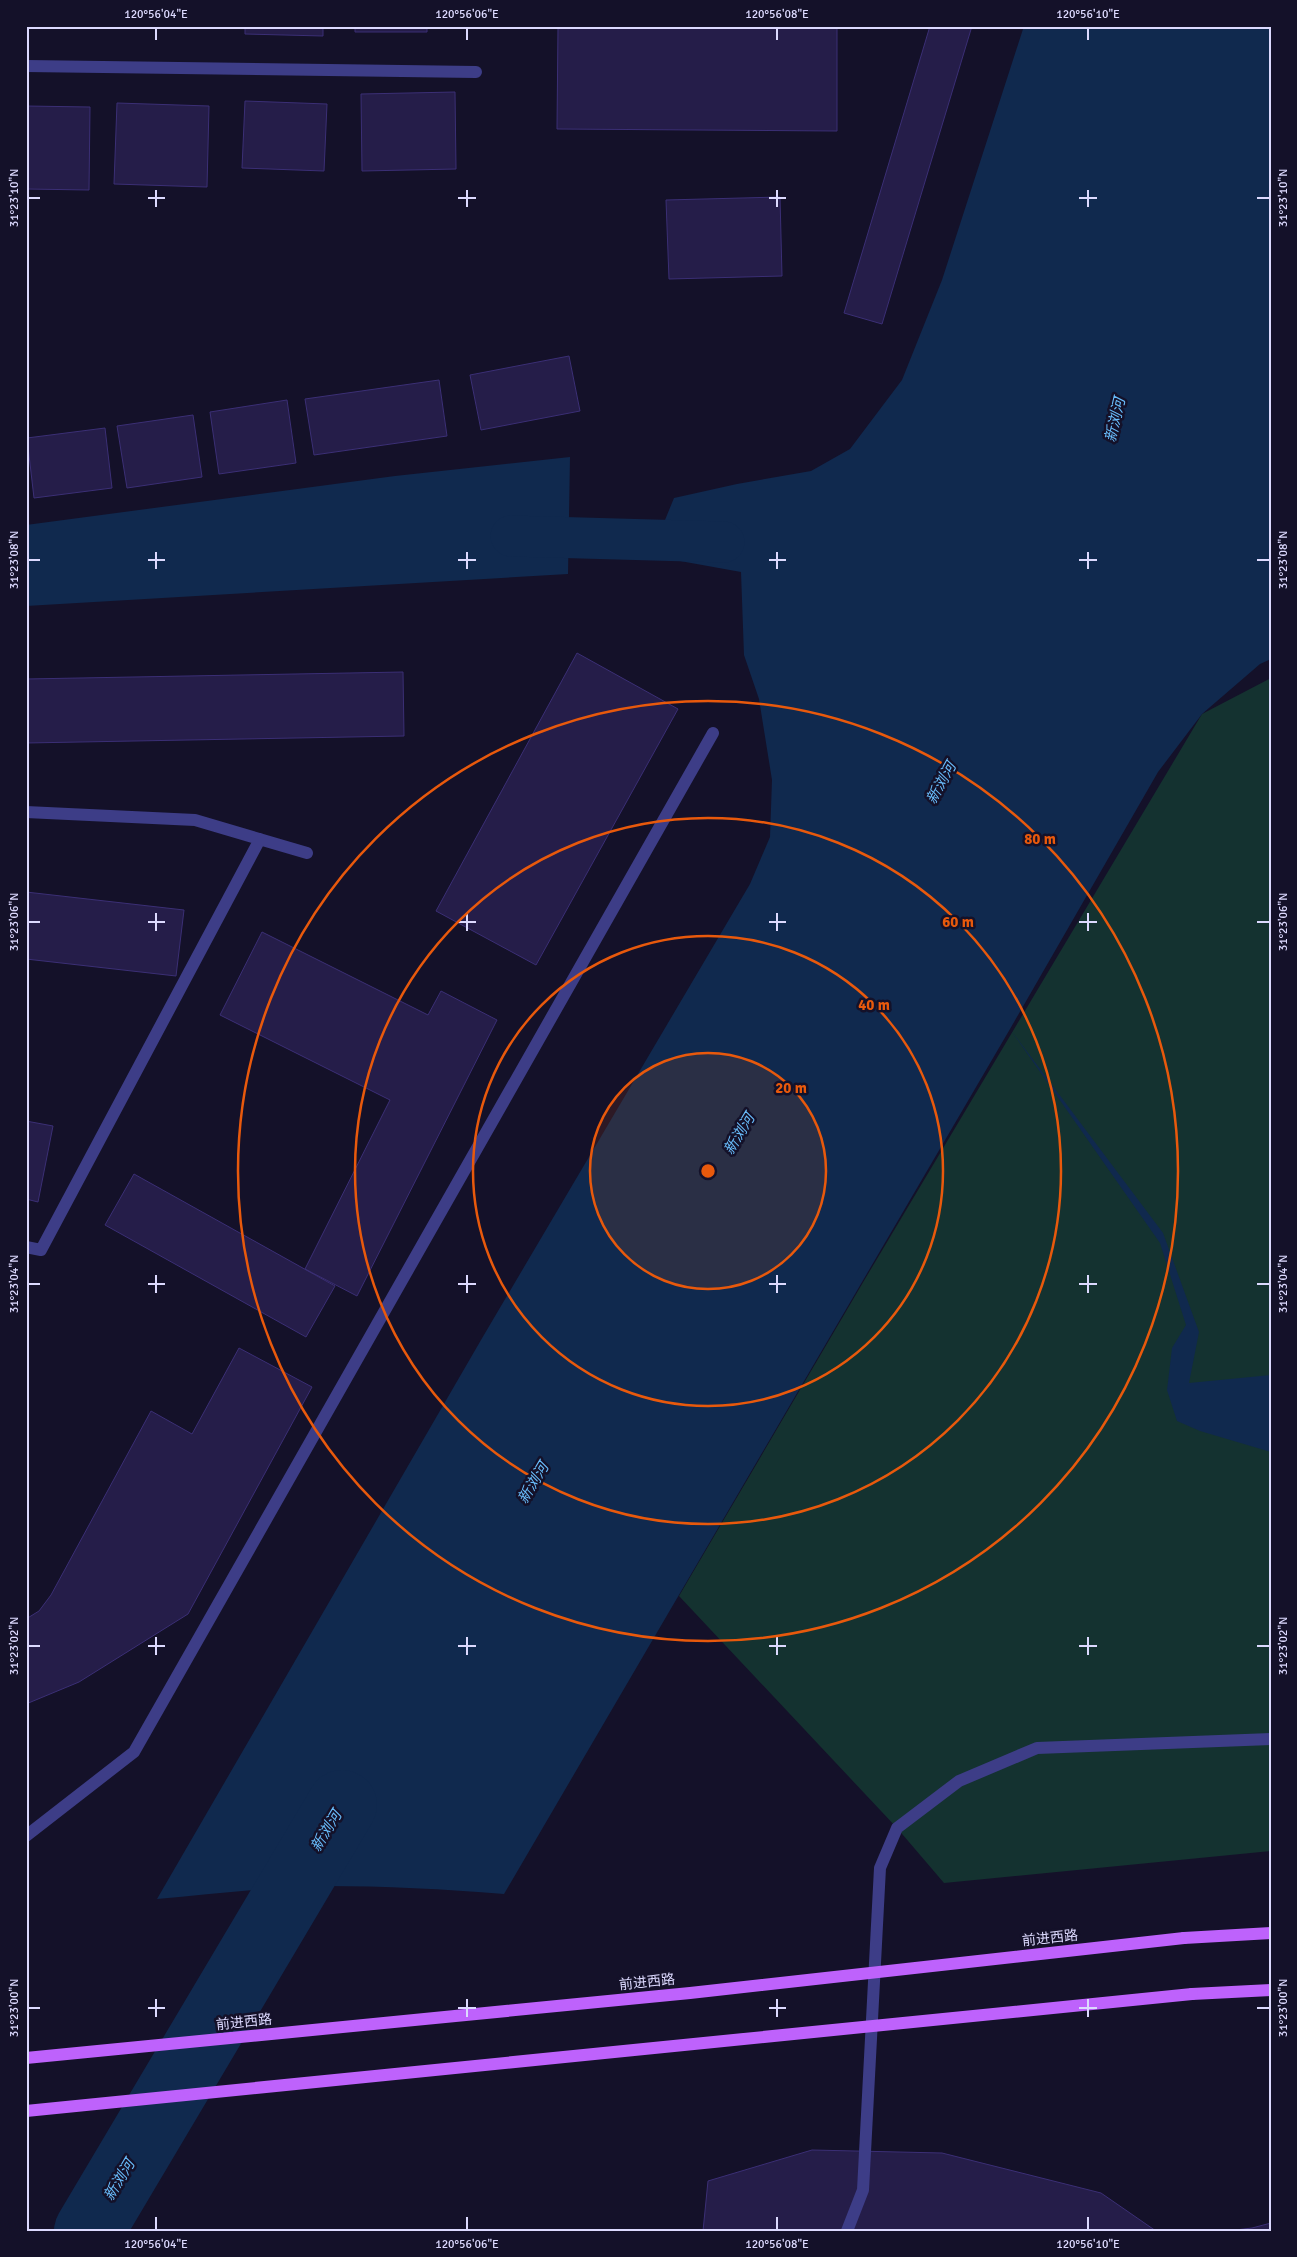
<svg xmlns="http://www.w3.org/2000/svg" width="1297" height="2257" viewBox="0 0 1297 2257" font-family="Signika,'Noto Sans SC',sans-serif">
  <rect width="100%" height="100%" fill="#141129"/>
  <path fill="#143230" d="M 1271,678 L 1271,1851 L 944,1883 L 897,1828 L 679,1596 L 865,1279 L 1202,714 Z"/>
  <path fill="#10294e" d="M 1024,26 L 1271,26 L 1271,659 L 1260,664 L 1202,714 L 1158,772 L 1010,1029 L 1163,1233 L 1199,1332 L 1189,1383 L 1271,1375 L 1271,1452 L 1200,1431 L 1177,1421 L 1167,1390 L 1172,1348 L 1186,1325 L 1160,1243 L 1010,1029 L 504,1894 C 444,1889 385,1886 325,1886 C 268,1887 213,1894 157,1899 L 481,1340 L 750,884 L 770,837 L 772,780 L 759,699 L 744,655 L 741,572 L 669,559 L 665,520 L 674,498 L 737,484 L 811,471 L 850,449 L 902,380 L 942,280 Z
    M 570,457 L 568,574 L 26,606 L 26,525 L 395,476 Z"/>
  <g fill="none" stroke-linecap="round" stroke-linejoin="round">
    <path stroke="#10294e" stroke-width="41" d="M 511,536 L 724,542"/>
    <path stroke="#10294e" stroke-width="70" d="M 89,2231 L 342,1805"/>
  </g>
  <path fill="#251d49" stroke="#3b2f75" d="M 245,26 L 323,26 L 323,36 L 245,34 Z
    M 355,26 L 427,26 L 427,32 L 355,32 Z
    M 930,26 L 972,26 L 882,324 L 844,313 Z
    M 558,27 L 837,28 L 837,131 L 557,129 Z
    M 455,92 L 456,169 L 362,171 L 361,94 Z
    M 245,101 L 327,104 L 324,171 L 242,168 Z
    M 117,103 L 209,106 L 207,187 L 114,184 Z
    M 26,106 L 90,107 L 89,190 L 26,189 Z
    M 780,197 L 782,276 L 669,279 L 666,200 Z
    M 569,356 L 580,411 L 481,430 L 470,375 Z
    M 439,380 L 447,436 L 314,455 L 305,399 Z
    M 287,400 L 296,463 L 219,474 L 210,412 Z
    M 193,415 L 202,477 L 127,488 L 117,426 Z
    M 105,428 L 112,488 L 34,498 L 27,438 Z
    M 577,653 L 678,709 L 536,965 L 436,911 Z
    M 403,672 L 404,736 L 26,743 L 26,679 Z
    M 26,892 L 184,910 L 176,976 L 26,959 Z
    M 262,932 L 428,1015 L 441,991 L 497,1020 L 357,1296 L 305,1269 L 390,1100 L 220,1015 Z
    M 26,1121 L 53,1126 L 38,1202 L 26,1199 Z
    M 134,1174 L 335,1286 L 306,1337 L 105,1225 Z
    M 239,1348 L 312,1387 L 188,1614 L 79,1682 L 26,1704 L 26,1619 L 39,1611 L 51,1595 L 151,1411 L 192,1434 Z
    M 812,2150 L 942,2153 L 1101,2193 L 1156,2231 L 703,2231 L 708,2181 Z
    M 1271,2223 L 1271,2231 L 1227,2231 L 1252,2228 Z"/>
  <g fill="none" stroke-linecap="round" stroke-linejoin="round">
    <path stroke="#3d3d87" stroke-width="12" d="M 26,66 L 476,72
      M 26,812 L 195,820 L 307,853
      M 26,1247 L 41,1250 L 260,839
      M 26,1836 L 134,1752 L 713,733
      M 847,2231 L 863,2190 L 880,1868 L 897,1828 L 959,1781 L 1037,1748 L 1271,1739"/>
    <path stroke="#be62fc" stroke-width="12" d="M 1184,1938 L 1271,1933
      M 1192,1994 L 1271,1990"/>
    <path stroke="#be62fc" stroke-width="12" d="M 26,2058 L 690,1993 L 1184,1938
      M 26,2111 L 1192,1994"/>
  </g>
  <path fill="none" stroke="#dcd9fe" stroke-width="2" d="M 156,28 L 156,40M 467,28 L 467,40M 777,28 L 777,40M 1088,28 L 1088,40M 156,190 L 156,207M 467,190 L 467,207M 777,190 L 777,207M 1088,190 L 1088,207M 28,198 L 40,198M 148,198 L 165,198M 458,198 L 476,198M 769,198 L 786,198M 1079,198 L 1097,198M 1257,198 L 1270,198M 156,552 L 156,569M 467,552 L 467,569M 777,552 L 777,569M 1088,552 L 1088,569M 28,560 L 40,560M 148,560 L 165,560M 458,560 L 476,560M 769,560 L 786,560M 1079,560 L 1097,560M 1257,560 L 1270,560M 156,913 L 156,931M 467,913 L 467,931M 777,913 L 777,931M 1088,913 L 1088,931M 28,922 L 40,922M 148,922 L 165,922M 458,922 L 476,922M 769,922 L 786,922M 1079,922 L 1097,922M 1257,922 L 1270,922M 156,1275 L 156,1293M 467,1275 L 467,1293M 777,1275 L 777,1293M 1088,1275 L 1088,1293M 28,1284 L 40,1284M 148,1284 L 165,1284M 458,1284 L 476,1284M 769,1284 L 786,1284M 1079,1284 L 1097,1284M 1257,1284 L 1270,1284M 156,1637 L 156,1655M 467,1637 L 467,1655M 777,1637 L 777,1655M 1088,1637 L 1088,1655M 28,1646 L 40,1646M 148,1646 L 165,1646M 458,1646 L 476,1646M 769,1646 L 786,1646M 1079,1646 L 1097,1646M 1257,1646 L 1270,1646M 156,1999 L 156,2017M 467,1999 L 467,2017M 777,1999 L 777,2017M 1088,1999 L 1088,2017M 28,2008 L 40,2008M 148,2008 L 165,2008M 458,2008 L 476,2008M 769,2008 L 786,2008M 1079,2008 L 1097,2008M 1257,2008 L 1270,2008M 156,2217 L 156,2230M 467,2217 L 467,2230M 777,2217 L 777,2230M 1088,2217 L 1088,2230"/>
  <circle cx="708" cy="1171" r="118" fill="#e8590c" fill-opacity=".12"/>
  <g fill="none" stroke="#e8590c" stroke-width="2.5">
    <circle cx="708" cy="1171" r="118"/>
    <circle cx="708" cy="1171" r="235"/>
    <circle cx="708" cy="1171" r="353"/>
    <circle cx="708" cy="1171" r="470"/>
  </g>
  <g text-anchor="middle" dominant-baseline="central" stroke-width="5" stroke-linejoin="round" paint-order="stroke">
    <g font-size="14" fill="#dcd9fe" stroke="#141129">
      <text transform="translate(1050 1938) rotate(-6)">前进西路</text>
      <text transform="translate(647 1982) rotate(-6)">前进西路</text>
      <text transform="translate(244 2022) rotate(-6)">前进西路</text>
    </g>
    <g font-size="15" font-style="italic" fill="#69bdfc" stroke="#141129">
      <text transform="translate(1115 420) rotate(-77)">新浏河</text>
      <text transform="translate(941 783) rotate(-61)">新浏河</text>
      <text transform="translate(739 1134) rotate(-59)">新浏河</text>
      <text transform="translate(533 1483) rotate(-59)">新浏河</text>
      <text transform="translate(326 1831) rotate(-59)">新浏河</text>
      <text transform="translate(119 2180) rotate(-59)">新浏河</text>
    </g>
  </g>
  <circle cx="708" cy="1171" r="8" fill="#e8590c" stroke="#141129" stroke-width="2.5"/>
  <g font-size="15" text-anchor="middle" font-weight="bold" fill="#e8590c" stroke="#141129" stroke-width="5" stroke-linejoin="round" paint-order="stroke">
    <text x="1040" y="844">80 m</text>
    <text x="958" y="927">60 m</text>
    <text x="874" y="1010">40 m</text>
    <text x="791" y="1093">20 m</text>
  </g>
  <rect width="1297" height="2257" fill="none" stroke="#141129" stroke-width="55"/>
  <rect x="28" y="28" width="1242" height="2202" fill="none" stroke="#dcd9fe" stroke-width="2"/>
  <g font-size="12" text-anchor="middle" fill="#dcd9fe">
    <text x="156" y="18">120°56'04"E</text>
    <text x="467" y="18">120°56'06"E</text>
    <text x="777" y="18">120°56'08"E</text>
    <text x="1088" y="18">120°56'10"E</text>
    <text transform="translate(14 198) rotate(-90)" y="4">31°23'10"N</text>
    <text transform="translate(1283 198) rotate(-90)" y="4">31°23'10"N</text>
    <text transform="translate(14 560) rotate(-90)" y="4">31°23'08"N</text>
    <text transform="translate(1283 560) rotate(-90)" y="4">31°23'08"N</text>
    <text transform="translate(14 922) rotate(-90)" y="4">31°23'06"N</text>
    <text transform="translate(1283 922) rotate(-90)" y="4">31°23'06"N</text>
    <text transform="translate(14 1284) rotate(-90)" y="4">31°23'04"N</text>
    <text transform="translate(1283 1284) rotate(-90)" y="4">31°23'04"N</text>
    <text transform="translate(14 1646) rotate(-90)" y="4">31°23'02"N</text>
    <text transform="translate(1283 1646) rotate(-90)" y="4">31°23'02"N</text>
    <text transform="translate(14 2008) rotate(-90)" y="4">31°23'00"N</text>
    <text transform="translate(1283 2008) rotate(-90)" y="4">31°23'00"N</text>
    <text x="156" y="2248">120°56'04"E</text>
    <text x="467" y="2248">120°56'06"E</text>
    <text x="777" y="2248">120°56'08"E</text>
    <text x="1088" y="2248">120°56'10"E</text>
  </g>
</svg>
